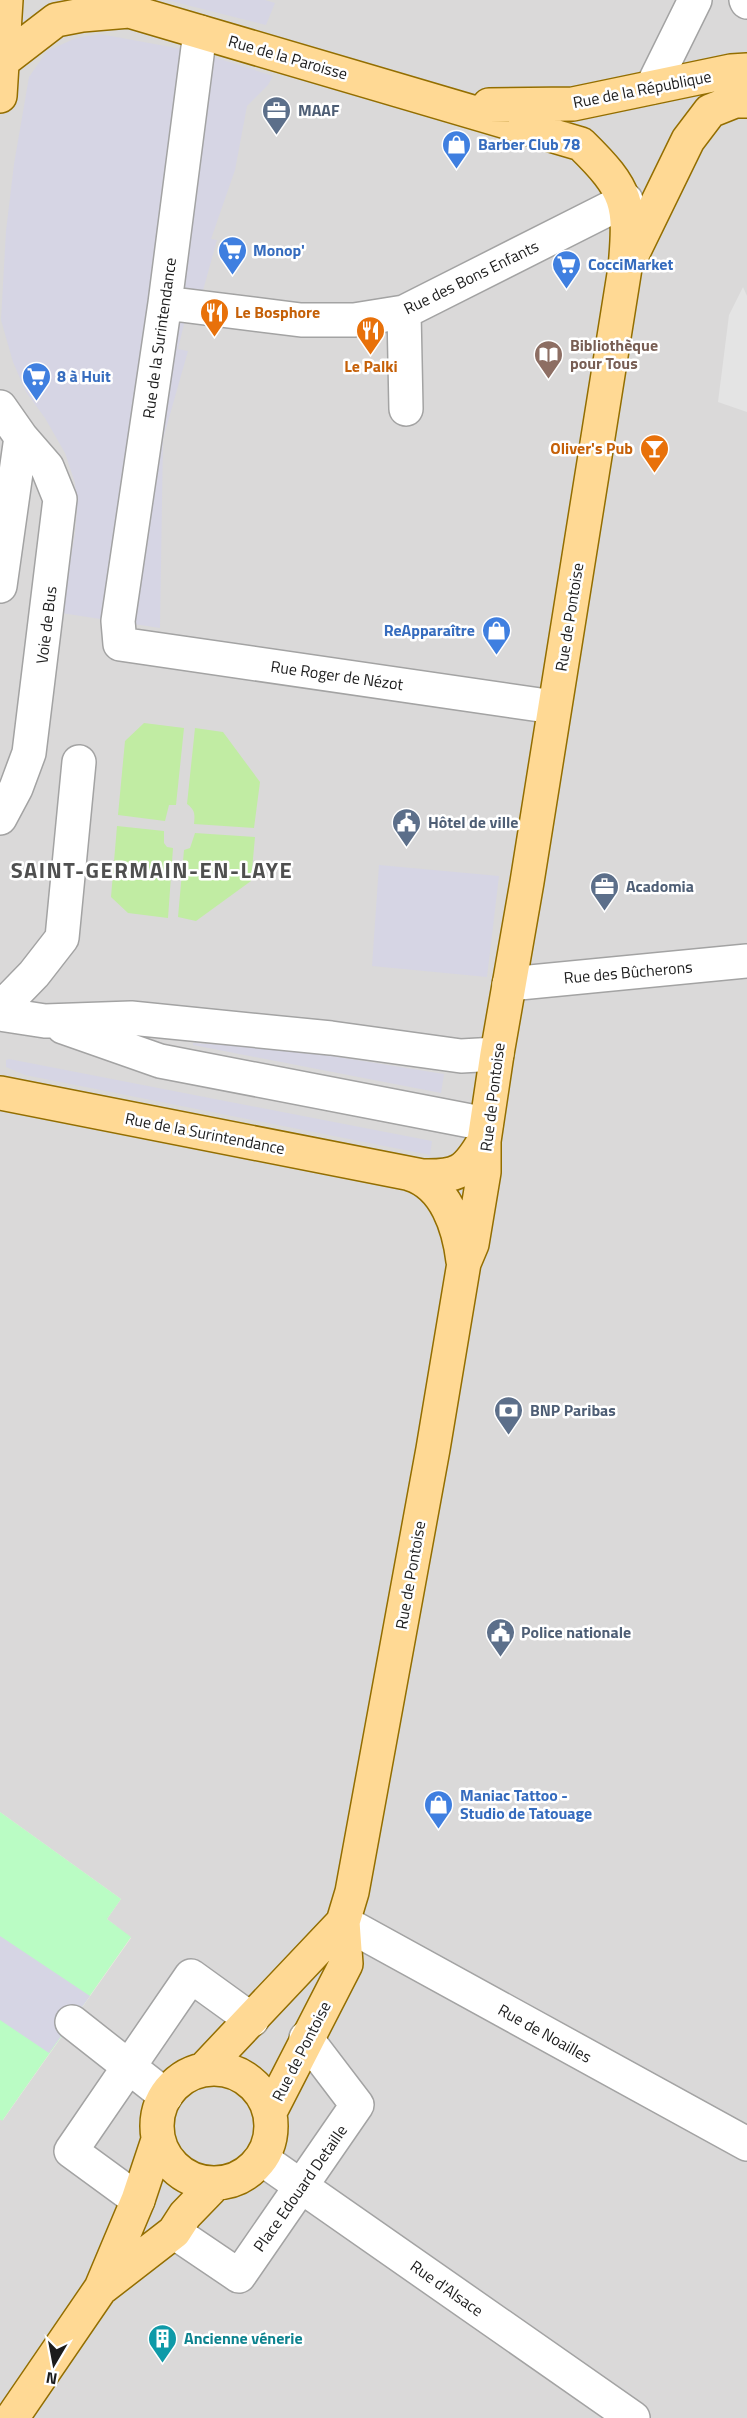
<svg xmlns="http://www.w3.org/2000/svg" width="747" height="2418" viewBox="0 0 747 2418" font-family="'Titillium Web',sans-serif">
  <rect width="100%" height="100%" fill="#eeeae1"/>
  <path fill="#dad9d9" d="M 0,0 L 747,0 L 747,2418 L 0,2418 L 0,2119 L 3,2120 L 131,1938 L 107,1919 L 121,1899 L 0,1812 Z"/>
  <path fill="#c1eca3" d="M 144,723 L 184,728 L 176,805 L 169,805 L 165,821 L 118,815 L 125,741 Z
    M 195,728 L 223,732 L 260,782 L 254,828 L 194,824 C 195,814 195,810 187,804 Z
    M 117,826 L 164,831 L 164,843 L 167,847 L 173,848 L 168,918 L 128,913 L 111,897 Z
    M 195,833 L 255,837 L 251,881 L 196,921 L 178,917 L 184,850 L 190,848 Z"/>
  <path fill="#bafcc4" d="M 0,1812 L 121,1899 L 107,1919 L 131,1937 L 2,2121 L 0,2119 Z"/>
  <path fill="#e4e4e4" d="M 743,287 L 747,296 L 747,412 L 718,402 L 729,315 Z"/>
  <path fill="#d6d5e4" d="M 167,0 L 265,0 L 275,3 L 266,25 Z
    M 100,34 L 198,52 L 273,76 L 268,85 L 247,106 L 235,170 L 211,239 L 217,240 L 202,294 L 185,320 L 178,349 L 188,351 L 163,439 L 160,628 L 61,613 L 75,533 L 77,510 L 75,483 L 65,453 L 45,418 L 26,392 L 13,362 L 1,320 L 6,231 L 14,164 L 29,77 L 47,51 L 76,38 Z
    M 379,865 L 499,876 L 487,977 L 372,966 Z
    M 193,1043 L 288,1049 L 444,1074 L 441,1093 L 193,1045 Z
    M 9,1059 L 432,1141 L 430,1155 L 25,1075 L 6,1067 L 6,1060 Z
    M 0,1936 L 90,1996 L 49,2053 L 0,2020 Z"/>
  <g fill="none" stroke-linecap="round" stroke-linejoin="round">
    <defs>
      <path id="minor" d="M 746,0 L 747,2
        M 200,32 L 165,303 L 118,621 L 120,644 L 554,707
        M 652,87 L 695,0
        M 165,303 L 301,320 L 354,320 L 404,312 L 626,200
        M 404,312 L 406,409
        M 0,407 L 21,437 L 47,467 L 60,499 L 29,753 L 16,788 L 0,818
        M 0,586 L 21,437
        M 509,984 L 747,961
        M 0,1009 L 34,974 L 62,938 L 79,762
        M 0,1014 L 45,1021 L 131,1018 L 331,1038 L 461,1056 L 497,1054
        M 63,1027 L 160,1061 L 486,1124
        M 343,1922 L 747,2144
        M 72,2022 L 166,2096
        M 262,2159 L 633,2418
        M 138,2200 L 71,2151 L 191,1976 L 252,2020
        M 174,2232 L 239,2276 L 357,2105 L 306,2038"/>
      <path id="major" d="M 114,0 L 129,11 L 581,144 C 628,190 631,203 625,268 L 527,882 L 497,1054 L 484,1141 L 484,1172 L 472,1244 L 464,1263 L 433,1449 L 352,1892 L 343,1922 L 346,1964 L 270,2112
        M 4,60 L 56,20 L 82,15 L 129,11
        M 0,96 L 6,0
        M 489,105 L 573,104 L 731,71 L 747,70
        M 631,257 L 688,140 L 710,111 L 735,101 L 747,101
        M 0,1093 L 422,1176 C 458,1177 466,1172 484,1141
        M 410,1174 C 446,1185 459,1228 463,1261
        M157 2126a57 57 0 1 1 114 0a57 57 0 1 1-114 0Z
        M 203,2070 L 343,1922
        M 103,2287 L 174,2232 L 185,2215 L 215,2184
        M 12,2418 L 101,2288 L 138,2200 L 158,2140"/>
    </defs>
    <use href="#minor" stroke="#a3a3a3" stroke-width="36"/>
    <use href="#major" stroke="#936e00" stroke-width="36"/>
    <use href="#minor" stroke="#fff" stroke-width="33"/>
    <use href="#major" stroke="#ffd994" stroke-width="33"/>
  </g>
  <defs>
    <symbol id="office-pin" viewBox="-11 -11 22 30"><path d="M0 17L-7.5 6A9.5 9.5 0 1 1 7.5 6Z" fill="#5c6f8a" stroke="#fff"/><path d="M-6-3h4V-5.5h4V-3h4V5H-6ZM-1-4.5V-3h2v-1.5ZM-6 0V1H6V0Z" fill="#fff"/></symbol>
    <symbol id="shop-pin" viewBox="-11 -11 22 30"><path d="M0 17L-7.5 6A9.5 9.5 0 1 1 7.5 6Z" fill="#3f7fe0" stroke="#fff"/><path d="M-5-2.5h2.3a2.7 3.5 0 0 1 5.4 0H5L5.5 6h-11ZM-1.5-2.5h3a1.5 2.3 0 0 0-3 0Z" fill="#fff"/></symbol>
    <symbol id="supermarket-pin" viewBox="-11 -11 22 30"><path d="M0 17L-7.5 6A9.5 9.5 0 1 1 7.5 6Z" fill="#3f7fe0" stroke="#fff"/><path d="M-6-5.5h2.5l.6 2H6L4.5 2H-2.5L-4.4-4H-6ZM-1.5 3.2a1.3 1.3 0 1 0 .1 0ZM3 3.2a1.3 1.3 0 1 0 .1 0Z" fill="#fff"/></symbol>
    <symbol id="restaurant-pin" viewBox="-11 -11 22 30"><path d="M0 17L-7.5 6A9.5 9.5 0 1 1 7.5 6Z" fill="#e8710a" stroke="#fff"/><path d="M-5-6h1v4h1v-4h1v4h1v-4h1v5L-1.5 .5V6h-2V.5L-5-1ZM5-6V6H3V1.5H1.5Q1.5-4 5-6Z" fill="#fff"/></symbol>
    <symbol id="library-pin" viewBox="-11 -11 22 30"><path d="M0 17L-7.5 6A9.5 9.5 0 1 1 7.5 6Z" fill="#8d6e63" stroke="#fff"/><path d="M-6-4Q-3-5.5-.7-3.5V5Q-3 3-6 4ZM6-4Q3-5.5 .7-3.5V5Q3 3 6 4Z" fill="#fff"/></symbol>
    <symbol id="bar-pin" viewBox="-11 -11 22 30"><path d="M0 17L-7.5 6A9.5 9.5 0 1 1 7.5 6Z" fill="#e8710a" stroke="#fff"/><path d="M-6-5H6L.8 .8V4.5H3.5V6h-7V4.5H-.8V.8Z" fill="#fff"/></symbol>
    <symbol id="civic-pin" viewBox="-11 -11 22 30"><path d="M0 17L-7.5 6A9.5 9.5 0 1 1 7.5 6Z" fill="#5c6f8a" stroke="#fff"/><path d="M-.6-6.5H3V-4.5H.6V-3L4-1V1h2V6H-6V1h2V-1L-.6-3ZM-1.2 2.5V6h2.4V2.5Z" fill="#fff"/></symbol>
    <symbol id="bank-pin" viewBox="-11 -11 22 30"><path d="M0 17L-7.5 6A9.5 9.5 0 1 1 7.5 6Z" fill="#5c6f8a" stroke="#fff"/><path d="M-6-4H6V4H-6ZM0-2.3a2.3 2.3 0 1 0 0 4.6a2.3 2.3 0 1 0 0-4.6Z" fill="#fff"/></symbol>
    <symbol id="building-pin" viewBox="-11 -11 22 30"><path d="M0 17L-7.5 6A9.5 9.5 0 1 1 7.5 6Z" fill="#0f9aa8" stroke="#fff"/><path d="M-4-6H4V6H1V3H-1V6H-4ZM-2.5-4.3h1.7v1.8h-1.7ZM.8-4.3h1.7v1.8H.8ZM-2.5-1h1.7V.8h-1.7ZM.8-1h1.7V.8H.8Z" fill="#fff"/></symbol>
  </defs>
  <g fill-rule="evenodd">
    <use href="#office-pin" x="260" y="94" width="33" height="45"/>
    <use href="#shop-pin" x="440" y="128" width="33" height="45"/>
    <use href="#supermarket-pin" x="216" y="234" width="33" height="45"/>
    <use href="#supermarket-pin" x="550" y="248" width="33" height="45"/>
    <use href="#restaurant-pin" x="198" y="296" width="33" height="45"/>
    <use href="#restaurant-pin" x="354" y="314" width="33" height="45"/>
    <use href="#library-pin" x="532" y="338" width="33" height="45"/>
    <use href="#supermarket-pin" x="20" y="360" width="33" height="45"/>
    <use href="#bar-pin" x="638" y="432" width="33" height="45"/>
    <use href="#shop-pin" x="480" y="614" width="33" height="45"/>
    <use href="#civic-pin" x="390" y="806" width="33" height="45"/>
    <use href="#office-pin" x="588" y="870" width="33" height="45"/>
    <use href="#bank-pin" x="492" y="1394" width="33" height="45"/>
    <use href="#civic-pin" x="484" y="1616" width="33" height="45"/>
    <use href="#shop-pin" x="422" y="1788" width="33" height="45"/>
    <use href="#building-pin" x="146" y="2322" width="33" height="45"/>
  </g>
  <g text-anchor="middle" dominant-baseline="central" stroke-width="5" stroke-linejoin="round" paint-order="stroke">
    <g font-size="16" fill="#1c1c1c" stroke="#fff">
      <text transform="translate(288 57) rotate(16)">Rue de la Paroisse</text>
      <text transform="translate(642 89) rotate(-11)">Rue de la République</text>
      <text transform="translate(471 277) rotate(-26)">Rue des Bons Enfants</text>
      <text transform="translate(159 338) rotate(-82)">Rue de la Surintendance</text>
      <text transform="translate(569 617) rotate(-81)">Rue de Pontoise</text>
      <text transform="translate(46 625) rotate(-83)">Voie de Bus</text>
      <text transform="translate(337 675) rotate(8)">Rue Roger de Nézot</text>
      <text transform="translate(628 972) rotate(-5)">Rue des Bûcherons</text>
      <text transform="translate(492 1097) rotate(-83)">Rue de Pontoise</text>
      <text transform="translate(205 1133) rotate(11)">Rue de la Surintendance</text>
      <text transform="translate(410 1575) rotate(-80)">Rue de Pontoise</text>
      <text transform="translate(545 2033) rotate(29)">Rue de Noailles</text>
      <text transform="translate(301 2051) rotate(-63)">Rue de Pontoise</text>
      <text transform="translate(300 2188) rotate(-55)">Place Edouard Detaille</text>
      <text transform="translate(447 2288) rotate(35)">Rue d'Alsace</text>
    </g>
    <g font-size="16" font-weight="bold" fill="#4e5e75" stroke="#fff" text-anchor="start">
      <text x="298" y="110">MAAF</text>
      <text x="428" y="822">Hôtel de ville</text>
      <text x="626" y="886">Acadomia</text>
      <text x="530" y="1410">BNP Paribas</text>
      <text x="521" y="1632">Police nationale</text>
    </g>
    <g font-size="16" font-weight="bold" fill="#366cbe" stroke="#fff" text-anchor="start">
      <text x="478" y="144">Barber Club 78</text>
      <text x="253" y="250">Monop'</text>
      <text x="588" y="264">CocciMarket</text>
      <text x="57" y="376">8 à Huit</text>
      <text x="475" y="630" text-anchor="end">ReApparaître</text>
      <text x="460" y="1795">Maniac Tattoo -<tspan x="460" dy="18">Studio de Tatouage</tspan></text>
    </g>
    <g font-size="16" font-weight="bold" fill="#c56008" stroke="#fff" text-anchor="start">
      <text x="235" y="312">Le Bosphore</text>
      <text x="371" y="366" text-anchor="middle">Le Palki</text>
      <text x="633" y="448" text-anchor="end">Oliver's Pub</text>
    </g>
    <g font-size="16" font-weight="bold" fill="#785e54" stroke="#fff" text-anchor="start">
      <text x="570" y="345">Bibliothèque<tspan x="570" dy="18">pour Tous</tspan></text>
    </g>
    <g font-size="16" font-weight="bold" fill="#0d838f" stroke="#fff" text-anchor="start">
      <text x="184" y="2338">Ancienne vénerie</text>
    </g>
    <g font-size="22" font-weight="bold" letter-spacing="1.5" fill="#4f4f4f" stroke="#fff">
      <text x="152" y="870">SAINT-GERMAIN-EN-LAYE</text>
    </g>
  </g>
  <g transform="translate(54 2364) rotate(190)" stroke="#ffffff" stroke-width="4.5" paint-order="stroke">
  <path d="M0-4.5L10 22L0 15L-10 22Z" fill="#1c1c1c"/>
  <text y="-9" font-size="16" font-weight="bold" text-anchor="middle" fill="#1c1c1c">N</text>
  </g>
</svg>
